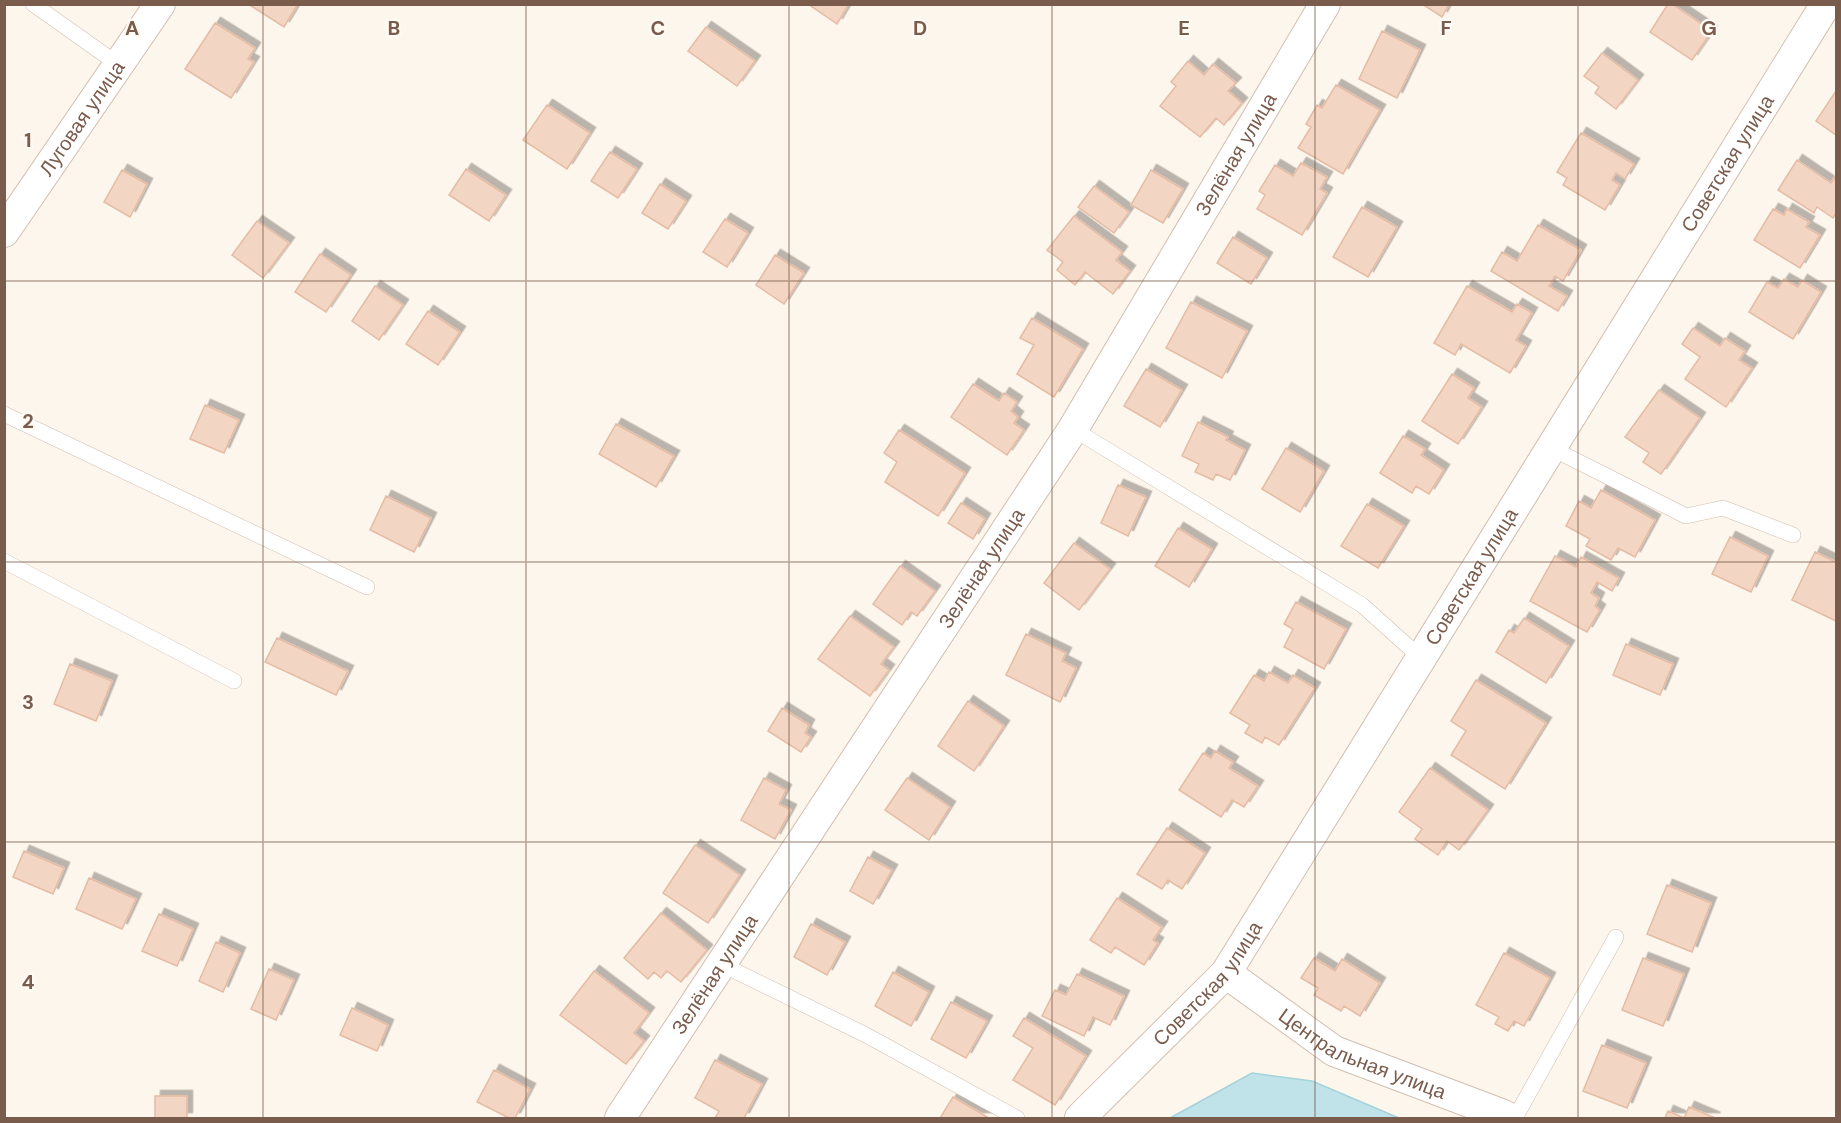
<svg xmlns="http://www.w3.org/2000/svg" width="1841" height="1123" viewBox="0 0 1841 1123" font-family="'DM Sans',sans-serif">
  <defs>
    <filter id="shadow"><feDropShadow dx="5.5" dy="-5.5" stdDeviation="0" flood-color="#0004"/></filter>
  </defs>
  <rect width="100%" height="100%" fill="#fdf6ec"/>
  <path fill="#bfe3e8" stroke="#a5d3da" stroke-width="1.5" d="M 1252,1073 L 1312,1081 L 1399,1118 L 1170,1118 Z"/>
  <path fill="#f3d5c3" stroke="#e6bba3" stroke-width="1.5" filter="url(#shadow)" d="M 248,4 L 298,4 L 284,27 Z
    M 808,4 L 849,4 L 837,24 Z
    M 1422,4 L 1449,4 L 1442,17 Z
    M 1668,4 L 1672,4 L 1712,31 L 1692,60 L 1650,32 Z
    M 215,23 L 255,48 L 248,59 L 254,62 L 231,98 L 185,69 Z
    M 706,27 L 755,61 L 737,86 L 688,51 Z
    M 1382,31 L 1420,50 L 1397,98 L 1359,79 Z
    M 1602,53 L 1638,80 L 1616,109 L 1595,93 L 1599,87 L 1584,76 Z
    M 1188,61 L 1204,75 L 1213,64 L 1236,83 L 1228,91 L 1242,103 L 1224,125 L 1216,118 L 1200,137 L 1160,106 L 1176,86 L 1171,82 Z
    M 1336,85 L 1380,110 L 1343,174 L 1298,148 L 1311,127 L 1306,124 L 1317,105 L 1322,108 Z
    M 1836,91 L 1836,135 L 1816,121 Z
    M 547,105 L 590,133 L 567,169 L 523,140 Z
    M 1581,133 L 1634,164 L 1625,179 L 1616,173 L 1612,180 L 1620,185 L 1605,210 L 1563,185 L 1567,178 L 1557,172 Z
    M 610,152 L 637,169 L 618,198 L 591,181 Z
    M 1797,160 L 1831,183 L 1836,175 L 1836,213 L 1833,218 L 1817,207 L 1814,213 L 1778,190 Z
    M 1301,163 L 1327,177 L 1320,189 L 1327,193 L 1302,235 L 1257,209 L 1265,195 L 1259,191 L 1275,165 L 1293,176 Z
    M 466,169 L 506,195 L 489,221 L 449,195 Z
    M 122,170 L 147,184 L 130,217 L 104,202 Z
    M 1151,170 L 1183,189 L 1163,223 L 1131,205 Z
    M 660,184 L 686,201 L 668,229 L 642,213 Z
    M 1094,186 L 1129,212 L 1114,233 L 1078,207 Z
    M 1362,207 L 1397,227 L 1368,277 L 1333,257 Z
    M 1773,209 L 1784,215 L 1787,209 L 1809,222 L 1806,227 L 1820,235 L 1800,268 L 1754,240 Z
    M 1074,216 L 1122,252 L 1116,260 L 1130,271 L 1113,294 L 1085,272 L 1075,285 L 1057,270 L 1063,262 L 1047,250 Z
    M 725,219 L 748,233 L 727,267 L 703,252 Z
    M 257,221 L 289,243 L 263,278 L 232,255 Z
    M 1538,225 L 1581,250 L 1563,281 L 1555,276 L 1549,286 L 1567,296 L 1558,311 L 1491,271 L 1502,252 L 1517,261 Z
    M 1233,237 L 1267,258 L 1251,284 L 1217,263 Z
    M 320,254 L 351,275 L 326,312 L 295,292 Z
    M 775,255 L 804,273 L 784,304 L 756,285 Z
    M 1784,279 L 1798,287 L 1802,280 L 1821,292 L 1793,339 L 1749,312 L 1767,282 L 1778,288 Z
    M 375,286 L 403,305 L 379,340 L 352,321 Z
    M 1467,286 L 1512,312 L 1517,304 L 1532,313 L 1516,340 L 1526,346 L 1510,373 L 1461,344 L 1455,355 L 1434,343 Z
    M 1191,302 L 1247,331 L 1222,378 L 1166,348 Z
    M 428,311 L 460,332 L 438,365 L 406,344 Z
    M 1032,318 L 1083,349 L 1054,397 L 1017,374 L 1034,345 L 1020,338 Z
    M 1693,328 L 1720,346 L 1725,338 L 1745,351 L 1739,360 L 1752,368 L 1726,407 L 1685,379 L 1700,357 L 1682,344 Z
    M 1146,369 L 1182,390 L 1160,427 L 1124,406 Z
    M 1452,374 L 1474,388 L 1468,398 L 1482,407 L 1458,444 L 1422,421 Z
    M 973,384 L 999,401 L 1004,393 L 1017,402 L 1011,411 L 1018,417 L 1014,423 L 1024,430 L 1007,455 L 951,417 Z
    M 1659,390 L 1700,418 L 1661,474 L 1643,462 L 1649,453 L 1625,437 Z
    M 205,405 L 239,420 L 224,453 L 190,439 Z
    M 1198,422 L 1228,437 L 1226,440 L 1245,450 L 1230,480 L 1216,474 L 1213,480 L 1195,472 L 1199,464 L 1182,456 Z
    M 616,424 L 674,456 L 656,487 L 599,454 Z
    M 899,430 L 965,473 L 938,516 L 885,482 L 897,462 L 884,453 Z
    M 1403,436 L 1425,449 L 1421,455 L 1444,470 L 1429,494 L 1416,486 L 1412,493 L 1380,473 Z
    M 1286,448 L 1324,471 L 1300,512 L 1262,489 Z
    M 1118,485 L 1146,497 L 1128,536 L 1101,523 Z
    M 1601,490 L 1655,520 L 1635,557 L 1618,548 L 1611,560 L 1586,546 L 1590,539 L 1566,526 L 1579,501 L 1591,508 Z
    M 386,496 L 431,518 L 414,552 L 370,530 Z
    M 961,503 L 985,519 L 973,539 L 948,523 Z
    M 1367,504 L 1404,526 L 1378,568 L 1341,546 Z
    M 1178,528 L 1212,549 L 1189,587 L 1155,566 Z
    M 1730,537 L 1768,556 L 1751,592 L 1712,574 Z
    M 1074,543 L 1110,569 L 1079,610 L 1044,583 Z
    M 1815,552 L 1836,562 L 1836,621 L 1792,600 Z
    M 1555,556 L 1576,567 L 1581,557 L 1619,578 L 1612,591 L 1597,582 L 1591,593 L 1599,598 L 1595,606 L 1600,610 L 1587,632 L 1530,601 Z
    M 900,566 L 935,591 L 917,616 L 911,612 L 902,625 L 873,604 Z
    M 1296,602 L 1346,629 L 1324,669 L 1284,647 L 1293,629 L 1284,624 Z
    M 850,616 L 894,647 L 881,664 L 889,670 L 870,696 L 818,659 Z
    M 1524,618 L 1569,646 L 1546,683 L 1496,652 L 1509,630 L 1514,633 Z
    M 1026,634 L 1066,653 L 1062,661 L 1076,668 L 1060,702 L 1006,675 Z
    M 277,638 L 348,671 L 336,695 L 265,662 Z
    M 1626,644 L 1673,664 L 1660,695 L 1613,675 Z
    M 70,664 L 112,681 L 96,721 L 54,704 Z
    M 1269,672 L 1288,683 L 1293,675 L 1315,688 L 1279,745 L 1265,737 L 1262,743 L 1245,733 L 1250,725 L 1230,713 L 1254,675 L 1264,681 Z
    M 1476,680 L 1546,723 L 1505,789 L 1451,755 L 1466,731 L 1451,721 Z
    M 968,701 L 1004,726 L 974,771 L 938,746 Z
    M 782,708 L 809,725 L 805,733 L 811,737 L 801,752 L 768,731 Z
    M 1215,751 L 1233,762 L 1229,768 L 1258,786 L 1244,807 L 1232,800 L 1221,817 L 1179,790 L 1203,753 L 1211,758 Z
    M 1430,768 L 1488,810 L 1459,850 L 1447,841 L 1438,855 L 1415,839 L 1422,829 L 1399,812 Z
    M 764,778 L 786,790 L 779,804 L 791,810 L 775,839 L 741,820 Z
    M 907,778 L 950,807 L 929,840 L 885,810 Z
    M 1167,828 L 1205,853 L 1182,889 L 1168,880 L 1162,889 L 1137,874 Z
    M 695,845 L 740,875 L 708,923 L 663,893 Z
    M 24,851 L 64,868 L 53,894 L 13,877 Z
    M 868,857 L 892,870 L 873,904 L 850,891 Z
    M 89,878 L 136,899 L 122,929 L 76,909 Z
    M 1667,885 L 1711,903 L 1692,952 L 1647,934 Z
    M 1117,898 L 1162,927 L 1153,940 L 1158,943 L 1144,965 L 1115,947 L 1111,953 L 1090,940 Z
    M 661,913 L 707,950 L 681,982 L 667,971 L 661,978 L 654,972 L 648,979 L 624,958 Z
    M 159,914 L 193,929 L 177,966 L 142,951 Z
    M 811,924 L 845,942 L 827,975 L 794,957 Z
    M 216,942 L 240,953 L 223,992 L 199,981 Z
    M 1504,953 L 1550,978 L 1524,1026 L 1514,1021 L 1508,1031 L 1495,1024 L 1499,1017 L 1476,1005 Z
    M 1314,958 L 1335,971 L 1342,959 L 1380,983 L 1360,1016 L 1344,1006 L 1341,1011 L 1314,995 L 1318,988 L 1301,978 Z
    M 1643,958 L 1684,974 L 1663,1026 L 1622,1010 Z
    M 269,969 L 294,980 L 276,1020 L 251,1009 Z
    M 594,971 L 649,1013 L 634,1033 L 644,1041 L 626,1064 L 560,1015 Z
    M 893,972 L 929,992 L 911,1026 L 875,1006 Z
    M 1077,974 L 1124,996 L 1110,1025 L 1093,1017 L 1084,1036 L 1042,1016 L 1055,990 L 1066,995 Z
    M 951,1002 L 987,1021 L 966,1058 L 931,1039 Z
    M 352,1008 L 388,1025 L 377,1051 L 340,1035 Z
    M 1024,1018 L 1086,1056 L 1055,1105 L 1013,1080 L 1033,1048 L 1013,1036 Z
    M 1602,1045 L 1646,1063 L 1627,1108 L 1583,1091 Z
    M 715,1060 L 762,1084 L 744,1118 L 715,1118 L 719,1111 L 695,1098 Z
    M 494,1070 L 530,1089 L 515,1118 L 509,1118 L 477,1102 Z
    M 155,1096 L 187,1096 L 187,1118 L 155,1118 Z
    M 953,1097 L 989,1118 L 940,1118 Z
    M 1689,1107 L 1715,1118 L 1665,1118 L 1668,1111 L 1684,1118 Z"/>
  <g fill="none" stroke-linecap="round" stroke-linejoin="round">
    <defs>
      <path id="lane" d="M 33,4 L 119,65
        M 4,414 L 367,587
        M 1073,429 L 1362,605 L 1421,658
        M 1551,448 L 1686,516 L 1723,508 L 1793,535
        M 4,561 L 234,681
        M 721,964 L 866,1035 L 1017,1118
        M 1515,1118 L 1616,937"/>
      <g id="street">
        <path id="s1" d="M 4,232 L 160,4"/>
        <path id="s2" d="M 1226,973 L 1334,1051 L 1501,1114 L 1509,1118"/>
        <path id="s3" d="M 620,1118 L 1073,429 L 1325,4"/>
        <path id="s4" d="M 1080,1118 L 1226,973 L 1826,4"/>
      </g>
    </defs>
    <use href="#lane" stroke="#d1beb0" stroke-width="16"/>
    <use href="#street" stroke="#d1beb0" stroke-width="32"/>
    <use href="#lane" stroke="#fff" stroke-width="15"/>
    <use href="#street" stroke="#fff" stroke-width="30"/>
  </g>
  <path fill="none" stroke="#7a5c4d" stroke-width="1.5" stroke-opacity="0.55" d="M 263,4 L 263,1118M 526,4 L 526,1118M 789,4 L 789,1118M 1052,4 L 1052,1118M 1315,4 L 1315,1118M 1578,4 L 1578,1118M 4,281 L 1836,281M 4,562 L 1836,562M 4,842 L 1836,842"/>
  <g text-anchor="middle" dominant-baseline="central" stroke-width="4.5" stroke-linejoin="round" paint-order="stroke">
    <g font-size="20" fill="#7a5c4d" stroke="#fffaf3">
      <text stroke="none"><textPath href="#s1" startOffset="138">Луговая улица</textPath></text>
      <text stroke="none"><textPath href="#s3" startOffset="1144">Зелёная улица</textPath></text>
      <text stroke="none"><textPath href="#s4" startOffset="1158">Советская улица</textPath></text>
      <text stroke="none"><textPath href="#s3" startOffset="658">Зелёная улица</textPath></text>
      <text stroke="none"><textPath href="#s4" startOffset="672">Советская улица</textPath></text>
      <text stroke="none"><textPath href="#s3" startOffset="172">Зелёная улица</textPath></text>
      <text stroke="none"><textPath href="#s4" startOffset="186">Советская улица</textPath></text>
      <text stroke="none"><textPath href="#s2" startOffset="160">Центральная улица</textPath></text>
    </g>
  </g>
  <g font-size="20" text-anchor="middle" font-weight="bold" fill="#7a5c4d" stroke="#fffaf3" stroke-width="4.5" stroke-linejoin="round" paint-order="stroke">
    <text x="132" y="35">A</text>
    <text x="394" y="35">B</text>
    <text x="658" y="35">C</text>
    <text x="920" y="35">D</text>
    <text x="1184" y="35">E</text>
    <text x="1446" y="35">F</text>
    <text x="1709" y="35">G</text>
    <text x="28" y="147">1</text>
    <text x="28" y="428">2</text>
    <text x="28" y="709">3</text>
    <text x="28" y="989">4</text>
  </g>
  <rect width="1841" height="1123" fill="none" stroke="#7a5c4d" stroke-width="12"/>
</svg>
